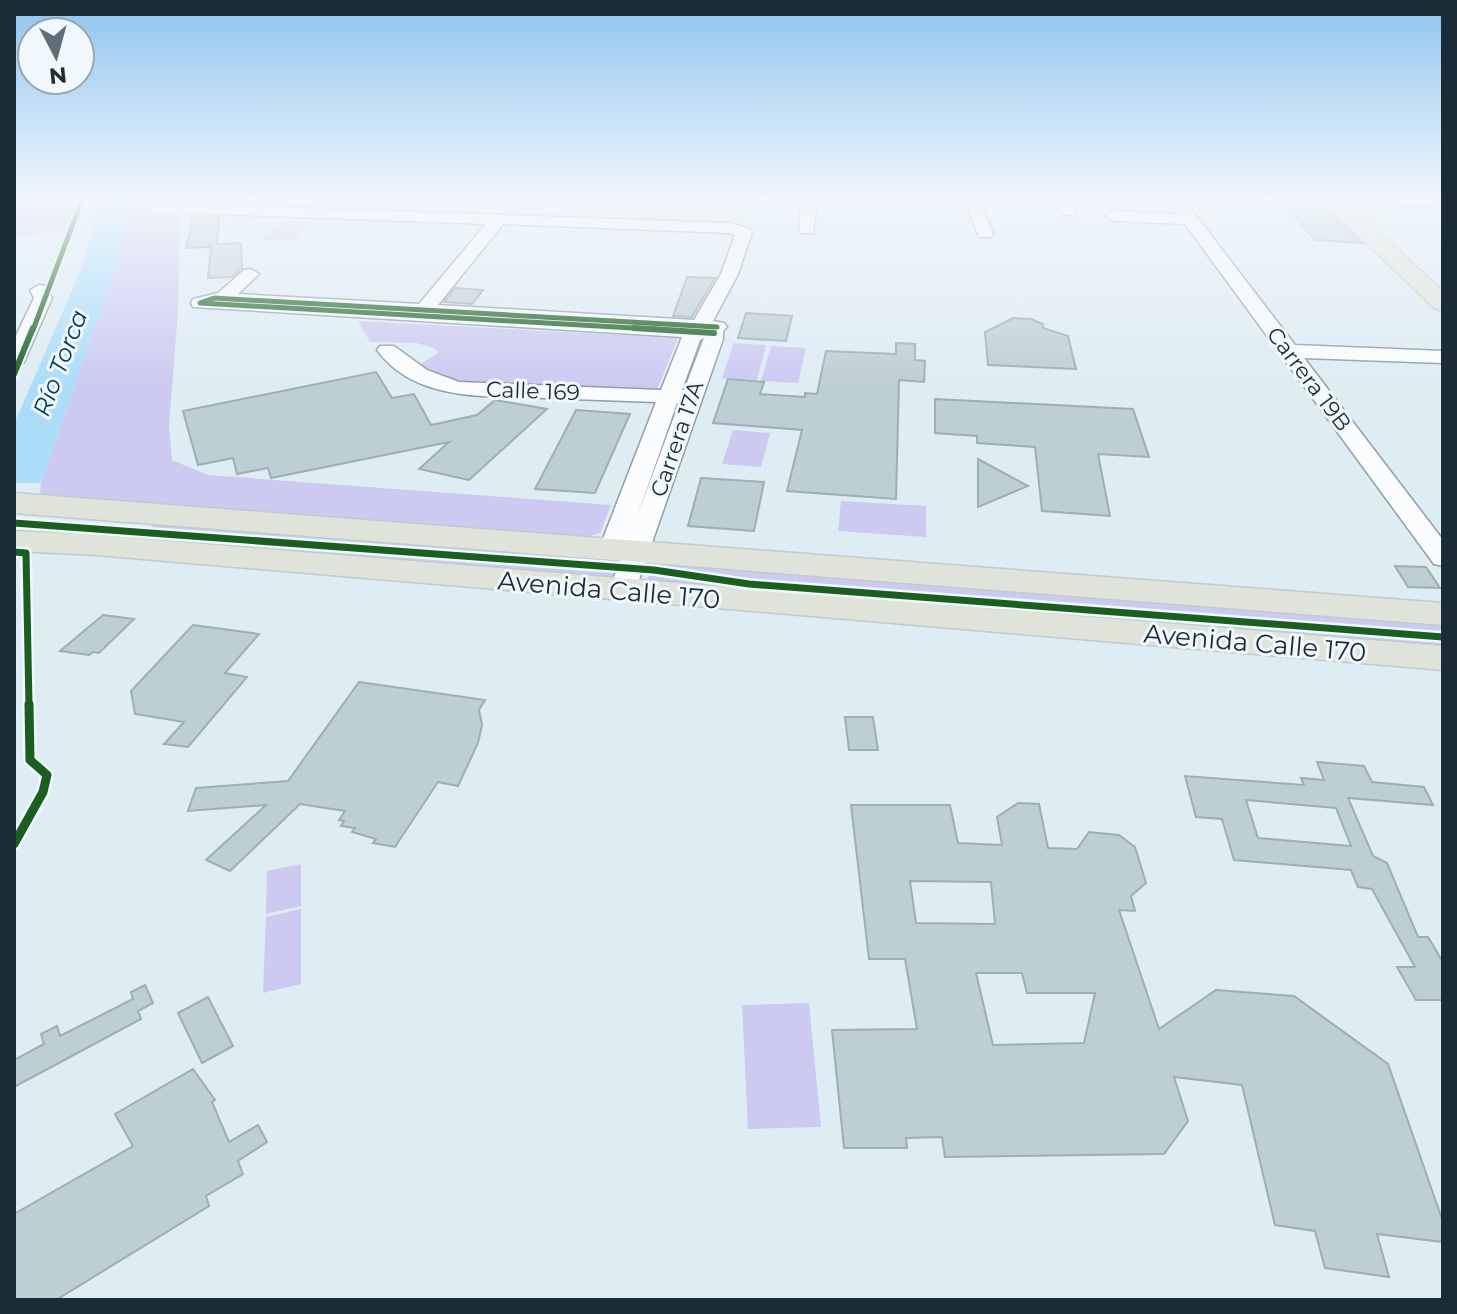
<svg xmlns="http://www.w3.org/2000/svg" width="1457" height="1314" viewBox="0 0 1457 1314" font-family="Montserrat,sans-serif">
  <rect width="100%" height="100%" fill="#deecf4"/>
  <path fill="#cccaf1" d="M 14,200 L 77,200 L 67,230 L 14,237 Z
    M 131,200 L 150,200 L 148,213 L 180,214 L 178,311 L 169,425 L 172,460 L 208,475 L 611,505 L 600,533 L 583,538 L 40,494 L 41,483 L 115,268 Z
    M 585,200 L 649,201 L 644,212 L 579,209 Z
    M 282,221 L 313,221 L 292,241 L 260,240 Z
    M 358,321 L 678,338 L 657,390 L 466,383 L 418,366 L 438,353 L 436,349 L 417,343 L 370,342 Z
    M 734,343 L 766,345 L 757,380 L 722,378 Z
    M 771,346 L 806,348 L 798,383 L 761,381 Z
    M 733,430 L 770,433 L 761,467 L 722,464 Z
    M 841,501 L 926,506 L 926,537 L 838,531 Z
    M 68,514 L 623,558 L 616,580 L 52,533 L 91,530 L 119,532 L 124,537 C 136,539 148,535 154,523 C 141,521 133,524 121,523 C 103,522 86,519 68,514 Z
    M 655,560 L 1443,619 L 1443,648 L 646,582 Z
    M 301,864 L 301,906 L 266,914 L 267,871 Z
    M 301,909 L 301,984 L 263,993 L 266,917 Z
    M 809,1003 L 821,1127 L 748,1129 L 742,1005 Z"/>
  <path fill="#abddf9" d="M 101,200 L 131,200 L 115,268 L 41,483 L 14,483 L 14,424 L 81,270 Z"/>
  <path fill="#beced5" stroke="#9eaeb5" stroke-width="2" fill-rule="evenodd" d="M 1284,204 L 1323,205 L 1362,243 L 1315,240 Z
    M 193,217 L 219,217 L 217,244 L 241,243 L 242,268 L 232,277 L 208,278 L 211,247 L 186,248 Z
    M 687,277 L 715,278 L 692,317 L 673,316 Z
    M 455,288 L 483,290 L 472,304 L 444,302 Z
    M 746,313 L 792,316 L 786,341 L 738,338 Z
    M 1013,318 L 1031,319 L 1043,324 L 1043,328 L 1068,336 L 1076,369 L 988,365 L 985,332 Z
    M 896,343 L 915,344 L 915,360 L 925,361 L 924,382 L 899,380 L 896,499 L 787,491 L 802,430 L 713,423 L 728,379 L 764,382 L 760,394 L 805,397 L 805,393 L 817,394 L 826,351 L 896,354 Z
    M 376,372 L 392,398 L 414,394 L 431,425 L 477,415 L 495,400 L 547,409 L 469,480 L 419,469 L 449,442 L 271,478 L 268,468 L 237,474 L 233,458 L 198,465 L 183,411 Z
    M 935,399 L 1133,409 L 1149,457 L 1098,454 L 1110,516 L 1042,511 L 1035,447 L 977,443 L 977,436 L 935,433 Z
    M 576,410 L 630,414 L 595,493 L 535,489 Z
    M 978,459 L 1028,486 L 978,507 Z
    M 701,478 L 764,482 L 754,531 L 688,526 Z
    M 1395,566 L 1426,567 L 1440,588 L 1408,587 Z
    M 103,615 L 134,619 L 99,653 L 93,652 L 89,655 L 60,651 Z
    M 193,625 L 259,634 L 225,673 L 247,677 L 188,747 L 164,744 L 184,722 L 135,714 L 131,691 Z
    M 359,682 L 485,700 L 479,710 L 482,725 L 478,743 L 458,786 L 438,782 L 395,847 L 373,843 L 376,839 L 352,832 L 355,828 L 341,826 L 344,821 L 339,820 L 345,811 L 300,804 L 230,871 L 206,860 L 266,805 L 188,811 L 196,788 L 288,781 Z
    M 845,717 L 873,717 L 878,750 L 849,750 Z
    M 1317,762 L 1364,766 L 1372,782 L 1424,787 L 1433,805 L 1348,798 L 1373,856 L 1387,863 L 1418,937 L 1428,937 L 1443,962 L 1443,1000 L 1416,1000 L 1397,967 L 1415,967 L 1372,889 L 1358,887 L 1351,870 L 1234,860 L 1222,819 L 1196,817 L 1185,776 L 1304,785 L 1301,778 L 1324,780 ZM 1246,800 L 1336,808 L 1351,846 L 1258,838 Z
    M 1018,803 L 1039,804 L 1048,848 L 1077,849 L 1089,832 L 1119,835 L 1135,847 L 1146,883 L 1131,896 L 1135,911 L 1119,910 L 1159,1029 L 1216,990 L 1294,996 L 1388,1064 L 1443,1222 L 1443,1242 L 1377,1234 L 1389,1277 L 1325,1268 L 1315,1231 L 1275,1225 L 1242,1085 L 1174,1077 L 1188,1121 L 1164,1154 L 945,1157 L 942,1137 L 906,1138 L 907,1148 L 844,1148 L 832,1030 L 917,1029 L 905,959 L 869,959 L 851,805 L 950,805 L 958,843 L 1002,845 L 997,817 ZM 910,881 L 991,882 L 995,924 L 916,923 ZM 976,973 L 1022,973 L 1027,993 L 1095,993 L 1084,1043 L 993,1045 Z
    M 145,985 L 153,1003 L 138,1011 L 141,1019 L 14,1087 L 14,1060 L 44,1044 L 41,1034 L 57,1026 L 60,1036 L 133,999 L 131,992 Z
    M 208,997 L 233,1046 L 202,1063 L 178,1013 Z
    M 193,1069 L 215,1100 L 212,1102 L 229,1142 L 258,1125 L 267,1142 L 238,1161 L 243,1174 L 206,1196 L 209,1206 L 56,1300 L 14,1300 L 14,1214 L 133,1146 L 115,1114 Z"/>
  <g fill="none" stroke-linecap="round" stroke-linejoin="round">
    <defs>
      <path id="minor" d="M 181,200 L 195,200 L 193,204 L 730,223 L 750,229 L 752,232 L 738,274 L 713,321 L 724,323 L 727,327 L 723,331 L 723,339 L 633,597 L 623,599 L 613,597 L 609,591 L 624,551 L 612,557 L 603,555 L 599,549 L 656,402 C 619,401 581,399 544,398 C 487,396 415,402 377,350 L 380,346 L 394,346 L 427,370 L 459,382 L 661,390 L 682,337 L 193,307 L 191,303 L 193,299 L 218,293 L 244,270 L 250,269 L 259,274 L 238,294 L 419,304 L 486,224 L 189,213 L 176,206 ZM 503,224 L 729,233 L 735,235 L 721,274 L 694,320 L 438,305 ZM 704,338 L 684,390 L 682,390 L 700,340 ZM 677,403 L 679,403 L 637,517 Z
        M 801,200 L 817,200 L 813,233 L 801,233 L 799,230 Z
        M 965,200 L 979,200 L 993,234 L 991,237 L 979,237 Z
        M 1054,200 L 1068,200 L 1076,212 L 1074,215 L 1062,215 Z
        M 1168,200 L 1184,200 L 1295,345 L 1443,351 L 1443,363 L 1304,358 L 1443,540 L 1443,566 L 1434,564 L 1185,224 L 1113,221 L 1105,216 L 1113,211 L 1178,214 Z
        M 1363,200 L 1443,200 L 1443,207 L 1371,205 Z
        M 39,285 L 45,286 L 52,298 L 24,362 L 14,368 L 14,340 L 34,298 L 30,290 Z"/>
      <path id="major" d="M 1322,200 L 1343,200 L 1443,291 L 1443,311 L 1435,309 Z
        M 14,493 L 1443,603 L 1443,625 L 14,513 Z
        M 14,531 L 96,535 L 1443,646 L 1443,670 L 96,555 L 14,551 Z"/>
    </defs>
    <use href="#minor" stroke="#909ea7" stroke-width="3"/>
    <use href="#major" stroke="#c1cacf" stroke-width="3"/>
    <use href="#minor" fill="#fafcfd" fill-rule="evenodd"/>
    <use href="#major" fill="#e0e3d9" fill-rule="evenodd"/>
    <defs>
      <path id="cycleway-far3" d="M 33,330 L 82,200
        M 668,330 L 200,303 L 214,298 L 717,327"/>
      <path id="cycleway-far2" d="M 634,328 L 714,333
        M 14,374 L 33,328"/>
      <path id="cycleway-far1" d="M 14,523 L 654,570 L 749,584 L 1443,637
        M 14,552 L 26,553 L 29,706"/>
      <path id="cycleway" d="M 14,844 L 43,792 L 47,775 L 30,760 L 29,704"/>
    </defs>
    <use href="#cycleway-far3" stroke="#f0f8fe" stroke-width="8"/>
    <use href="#cycleway-far2" stroke="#f0f8fe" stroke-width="10"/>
    <use href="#cycleway-far1" stroke="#f0f8fe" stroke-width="12"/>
    <use href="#cycleway" stroke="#f0f8fe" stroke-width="14"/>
    <use href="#cycleway-far3" stroke="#1b5e20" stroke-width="5"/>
    <use href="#cycleway-far2" stroke="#1b5e20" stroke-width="6"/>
    <use href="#cycleway-far1" stroke="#1b5e20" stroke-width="7"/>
    <use href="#cycleway" stroke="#1b5e20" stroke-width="9"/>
  </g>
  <linearGradient id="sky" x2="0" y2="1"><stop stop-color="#8fc4ef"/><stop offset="0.52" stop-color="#f0f6fa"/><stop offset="1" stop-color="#f0f6fa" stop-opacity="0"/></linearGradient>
  <rect width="1457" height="384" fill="url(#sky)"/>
  <g text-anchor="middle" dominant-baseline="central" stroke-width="6" stroke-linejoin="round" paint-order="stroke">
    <g font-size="22" fill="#1b2c36" stroke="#f0f8fe">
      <text transform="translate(1309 379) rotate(53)">Carrera 19B</text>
      <text transform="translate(533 391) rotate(2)">Calle 169</text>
      <text transform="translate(677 439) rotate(-71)">Carrera 17A</text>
    </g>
    <g font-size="24" font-style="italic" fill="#023a52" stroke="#f0f8fe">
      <text transform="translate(60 363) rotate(-69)">Río Torca</text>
    </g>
    <g font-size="26" fill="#1b2c36" stroke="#f0f8fe">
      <text transform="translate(609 590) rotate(5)">Avenida Calle 170</text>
      <text transform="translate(1255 643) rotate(5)">Avenida Calle 170</text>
    </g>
  </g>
  <rect width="1457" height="1314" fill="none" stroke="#1b2c36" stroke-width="32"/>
  <g transform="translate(56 56) rotate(174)"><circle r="38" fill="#f0f8fe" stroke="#9ba6ae" stroke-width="2"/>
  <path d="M0-6L14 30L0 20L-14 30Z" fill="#5f6f78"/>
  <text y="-12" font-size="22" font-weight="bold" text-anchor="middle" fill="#1b2c36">N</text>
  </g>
</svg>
